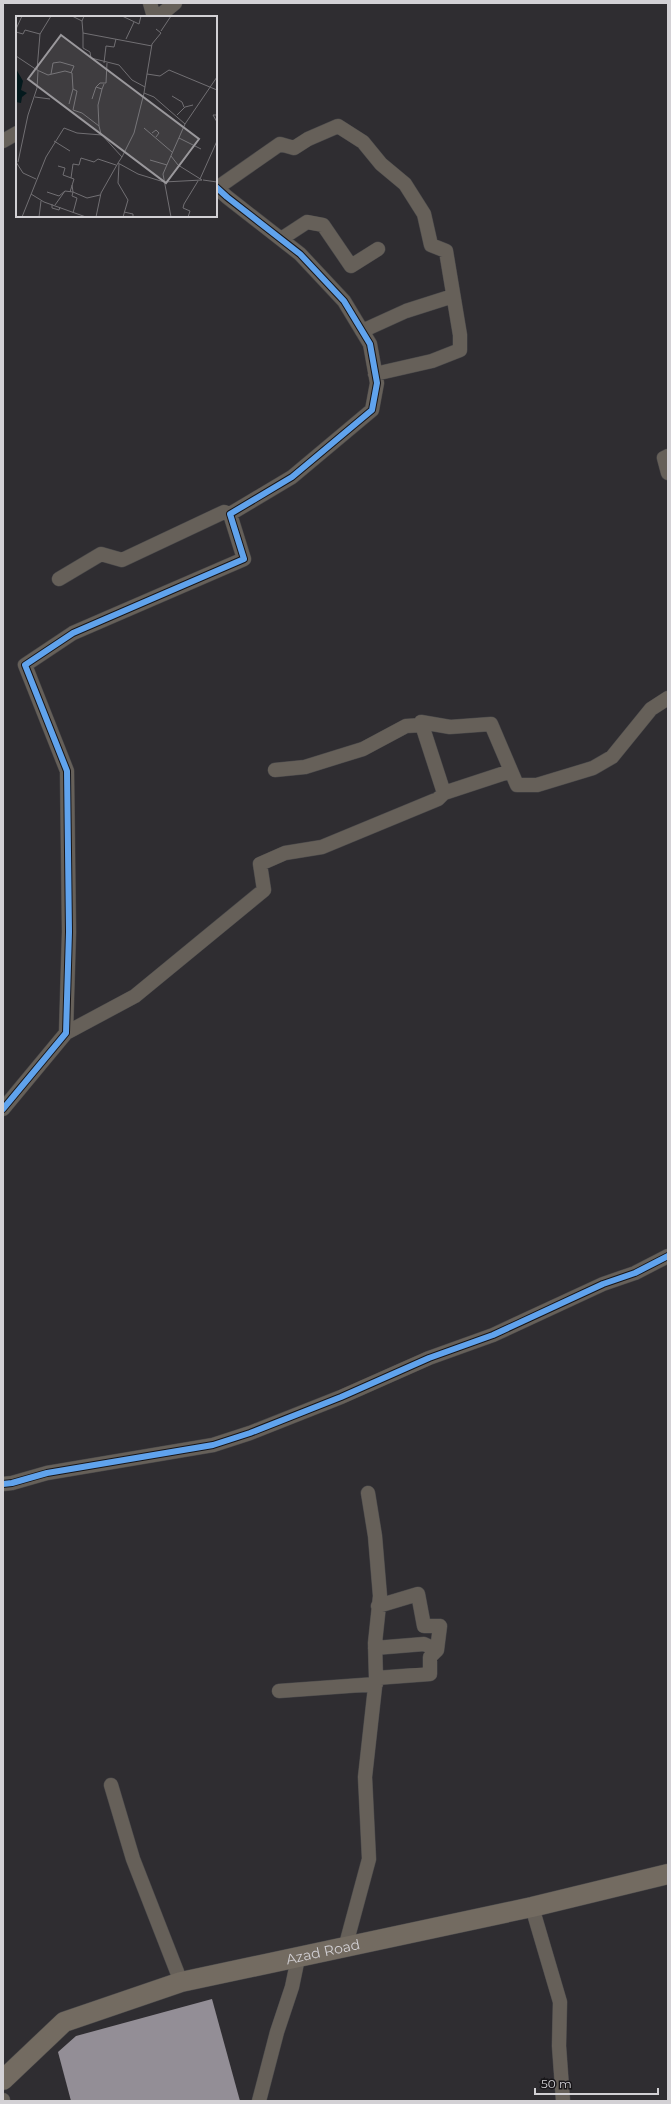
<svg xmlns="http://www.w3.org/2000/svg" width="671" height="2104" viewBox="0 0 671 2104" font-family="Montserrat,sans-serif">
  <rect width="100%" height="100%" fill="#2f2d31"/>
  <path fill="#938e96" d="M 212,1999 L 240,2101 L 71,2101 L 58,2052 L 76,2036 Z"/>
  <g fill="none" stroke-linecap="round" stroke-linejoin="round">
    <defs>
      <path id="minor" d="M 150,3 L 154,17
        M 158,17 L 175,3
        M 3,141 L 17,133
        M 217,188 L 280,144 L 294,148 L 308,139 L 338,126 L 363,142 L 381,164 L 405,184 L 424,214 L 431,245 L 446,251 L 460,335 L 460,350 L 432,361 L 375,374
        M 281,239 L 307,222 L 323,225 L 351,266 L 378,249
        M 362,331 L 406,311 L 453,296
        M 668,456 L 664,458 L 668,473
        M 59,579 L 101,554 L 122,560 L 224,512 L 230,514
        M 275,770 L 305,767 L 363,749 L 406,726 L 423,725
        M 511,771 L 444,793 L 421,722 L 450,727 L 491,724 L 517,785 L 537,785 L 593,768 L 612,757 L 651,709 L 668,698
        M 66,1033 L 135,996 L 264,890 L 260,864 L 285,853 L 322,847 L 438,799 L 444,793
        M 3,1109 L 66,1033 L 69,932 L 67,771 L 25,665 L 73,633 L 244,559 L 230,514 L 292,477 L 372,410 L 377,383 L 370,344 L 344,301 L 300,254 L 227,197 L 216,187
        M 3,1484 L 12,1483 L 47,1473 L 213,1445 L 250,1433 L 341,1397 L 429,1358 L 493,1335 L 603,1284 L 635,1273 L 668,1256
        M 375,1648 L 424,1644 L 437,1650
        M 376,1678 L 430,1674 L 430,1657 L 437,1650 L 440,1626 L 424,1626 L 418,1594 L 378,1606
        M 279,1691 L 376,1684
        M 111,1785 L 133,1859 L 181,1982
        M 532,1907 L 560,2002 L 559,2046 L 563,2101
        M 345,1948 L 369,1859 L 365,1777 L 376,1678 L 375,1643 L 380,1596 L 375,1536 L 368,1493
        M 3,2100 L 3,2101
        M 259,2101 L 277,2032 L 292,1987 L 298,1958"/>
      <g id="secondary">
        <path id="s1" d="M 3,2080 L 64,2022 L 181,1982 L 532,1907 L 668,1874"/>
      </g>
    </defs>
    <use href="#minor" stroke="#49484a" stroke-width="15"/>
    <use href="#secondary" stroke="#49484a" stroke-width="21"/>
    <use href="#minor" stroke="#666059" stroke-width="14"/>
    <use href="#secondary" stroke="#736b61" stroke-width="20"/>
    <defs>
      <path id="cycleway" d="M 3,1109 L 66,1033 L 69,932 L 67,771 L 25,665 L 73,633 L 244,559 L 230,514 L 292,477 L 372,410 L 377,383 L 370,344 L 344,301 L 300,254 L 227,197 L 216,187
        M 3,1484 L 12,1483 L 47,1473 L 213,1445 L 250,1433 L 341,1397 L 429,1358 L 493,1335 L 603,1284 L 635,1273 L 668,1256"/>
    </defs>
    <use href="#cycleway" stroke="#171518" stroke-width="8"/>
    <use href="#cycleway" stroke="#60a3ed" stroke-width="6"/>
  </g>
  <g text-anchor="middle" dominant-baseline="central" stroke-width="4" stroke-linejoin="round" paint-order="stroke">
    <g font-size="14" fill="#d3d1d5" stroke="#171518">
      <text stroke="none"><textPath href="#s1" startOffset="353">Azad Road</textPath></text>
    </g>
  </g>
  <g transform="translate(16 16)">
    <rect width="201" height="201" fill="#2f2d31"/>
    <path d="M 0,53 L 7,65 L 5,74 L 11,77 L 6,81 L 5,87 L 0,86 Z" fill="#04191d"/>
    <path fill="none" stroke="#716f73" stroke-width="1" d="M 56,0 L 66,5 L 68,0M 106,0 L 123,8 L 125,0M 66,5 L 67,17 L 136,30M 0,13 L 6,0M 140,13 L 145,17 L 136,28 L 131,58 L 144,60 L 153,54 L 201,74M 145,15 L 155,0M 0,16 L 7,18 L 9,14 L 24,18M 67,17 L 67,32 L 74,36 L 75,42 L 103,49 L 116,64 L 129,71M 110,23 L 118,6M 0,40 L 21,54 L 24,18 L 35,0M 88,47 L 90,30 L 98,31 L 100,23M 21,54 L 32,59 L 49,55 L 56,57 L 57,73 L 61,75 L 57,94 L 66,97 L 83,110 L 85,118M 35,58 L 37,47 L 44,46 L 58,50 L 55,57M 131,58 L 128,77 L 138,81 L 169,108M 88,68 L 86,73 L 80,71 L 84,67 L 90,67 L 91,47M 156,80 L 166,86 L 168,91M 19,81 L 34,83M 76,83 L 80,71M 53,88 L 57,73M 161,99 L 169,91 L 177,89M 201,99 L 197,99 L 201,106M 83,110 L 82,89 L 86,73M 128,112 L 156,136M 136,117 L 140,114 L 143,117 L 140,121M 163,122 L 185,133M 38,125 L 54,135M 106,141 L 118,117 L 128,77M 134,144 L 151,149M 0,146 L 7,157 L 20,163M 2,146 L 12,99 L 21,72 L 22,55M 103,148 L 102,167 L 112,184 L 107,201M 42,150 L 49,152 L 47,159 L 58,163 L 54,176M 55,162 L 57,148 L 63,149 L 65,142 L 78,146 L 82,143 L 100,149M 184,163 L 201,125M 187,164 L 201,166M 56,169 L 57,176 L 71,182 L 84,179M 31,176 L 43,180 L 49,175M 15,178 L 28,186 L 70,201M 36,188 L 36,192 L 43,194 L 44,191M 39,189 L 49,175 L 57,176 L 56,180 L 61,182 L 57,197M 108,196 L 117,198 L 117,201M 6,201 L 30,141 L 48,112 L 61,117 L 86,119 L 106,141 L 102,147M 23,201 L 25,185M 80,201 L 85,177 L 102,147 L 122,158 L 148,166 L 186,164 L 162,149 L 155,140M 155,201 L 147,158 L 150,151 L 169,108 L 201,61M 172,201 L 174,195 L 167,192 L 168,188 L 182,165"/>
    <path fill="#9a989c" fill-opacity="0.15" stroke="#9a989c" stroke-width="2" d="M 45,19 L 183,123 L 150,167 L 12,63 Z"/>
    <rect width="201" height="201" fill="none" stroke="#d3d1d5" stroke-width="2"/>
  </g>
  <rect width="671" height="2104" fill="none" stroke="#d3d1d5" stroke-width="8"/>
  <path d="M535 2088v6h123v-6" fill="none" stroke="#d3d1d5" stroke-width="2"/>
  <text x="541" y="2088" font-size="12" fill="#d3d1d5" stroke="#171518" stroke-width="3" paint-order="stroke">50 m</text>
</svg>
